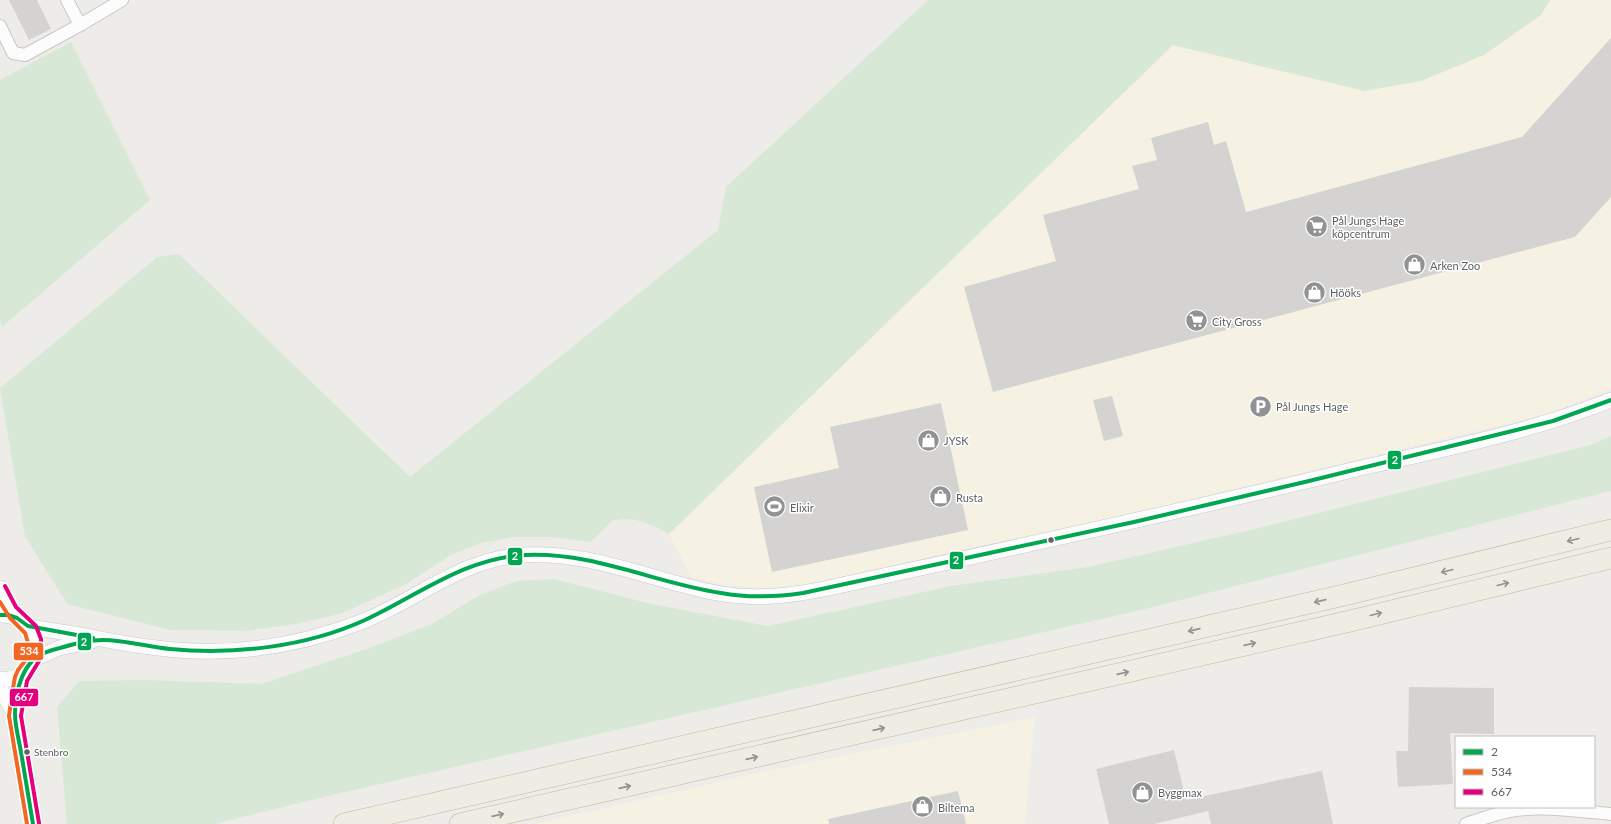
<svg xmlns="http://www.w3.org/2000/svg" width="1611" height="824" viewBox="0 0 1611 824" font-family="Lato,sans-serif">
  <rect width="100%" height="100%" fill="#edece9"/>
  <path fill="#f5f2e4" d="M 1550,0 L 1611,0 L 1611,388 L 1610,389 L 1544,415 L 1154,508 L 804,585 L 769,589 L 724,585 L 691,577 L 669,534 L 1173,45 L 1365,91 L 1541,15 Z
    M 1035,717 L 1025,824 L 535,824 L 752,774 Z"/>
  <path fill="#d8e8d6" d="M 928,0 L 1550,0 L 1541,15 L 1484,55 L 1421,81 L 1365,91 L 1173,45 L 669,534 C 647,523 636,516 611,521 L 604,529 L 590,542 L 553,537 L 514,537 L 481,543 L 451,555 L 406,584 L 340,614 L 295,624 L 246,631 L 170,630 L 67,604 L 25,536 L 0,388 L 157,257 L 179,254 L 410,477 L 718,230 L 726,187 Z
    M 71,42 L 150,200 L 2,327 L 0,320 L 0,80 Z
    M 1611,436 L 1611,491 L 1145,609 L 332,795 L 215,824 L 67,824 L 57,707 L 79,681 L 145,680 L 261,684 L 364,650 L 432,624 L 478,596 L 516,581 L 555,579 L 651,604 L 768,626 L 951,586 L 1088,567 L 1246,531 L 1594,444 Z"/>
  <path fill="#d4d3d1" d="M 9,0 L 37,0 L 51,29 L 29,40 Z
    M 1611,38 L 1611,197 L 1575,237 L 993,392 L 964,287 L 1056,261 L 1043,215 L 1139,189 L 1132,166 L 1157,160 L 1151,138 L 1208,122 L 1214,145 L 1226,141 L 1246,212 L 1522,137 Z
    M 1112,396 L 1123,436 L 1104,441 L 1093,400 Z
    M 941,403 L 968,530 L 772,572 L 754,487 L 839,468 L 830,427 Z
    M 1409,687 L 1494,688 L 1494,734 L 1450,733 L 1453,784 L 1398,787 L 1396,751 L 1408,751 Z
    M 1174,750 L 1186,800 L 1322,771 L 1333,824 L 1211,824 L 1208,811 L 1154,824 L 1109,824 L 1096,769 Z
    M 958,791 L 966,824 L 829,824 L 828,819 Z"/>
  <g fill="none" stroke-linecap="round" stroke-linejoin="round">
    <defs>
      <path id="minor" d="M 67,0 L 80,25 L 122,0
        M 0,26 L 13,53 L 25,55 L 80,25
        M 1466,824 C 1482,819 1499,812 1516,810 C 1547,806 1580,811 1611,814"/>
      <path id="tertiary" d="M 0,588 L 6,600 L 17,618
        M 0,615 C 50,614 44,684 0,679
        M 28,626 C 45,630 63,632 81,635 C 119,643 157,650 195,651 C 251,653 309,642 361,622 C 418,600 459,559 524,555 C 591,551 653,581 717,593 C 754,600 788,596 824,589 C 998,551 1171,514 1344,472 C 1433,451 1526,434 1611,400
        M 34,659 L 59,648 L 92,641
        M 23,672 L 16,701 L 15,716 L 33,824
        M 0,687 L 15,715"/>
      <path id="motorway" d="M 344,824 L 1344,595 L 1611,530
        M 460,824 L 1346,622 L 1611,558"/>
    </defs>
    <use href="#minor" stroke="#c8c8c8" stroke-width="14"/>
    <use href="#tertiary" stroke="#c8c8c8" stroke-width="16"/>
    <use href="#motorway" stroke="#c2b799" stroke-width="22"/>
    <use href="#minor" stroke="#fcfcfc" stroke-width="12"/>
    <use href="#tertiary" stroke="#fcfcfc" stroke-width="15"/>
    <use href="#motorway" stroke="#efece3" stroke-width="21"/>
    <defs>
      <path id="bus-1" d="M 0,615 L 8,615 L 17,618 L 28,626 L 93,638
        M 33,824 C 29,800 25,776 21,752 C 19,740 15,726 15,714 C 15,696 20,673 33,660 C 40,653 51,650 60,648 C 73,644 88,640 103,640 C 125,640 148,647 170,649 C 234,655 306,647 365,620 C 417,596 466,557 526,555 C 594,552 655,583 721,593 C 748,598 776,597 803,593 L 1134,522 L 1309,481 L 1553,421 L 1611,400"/>
      <path id="bus-2" d="M 0,602 L 10,618 L 25,633 L 29,646 L 28,657 L 18,670 L 15,677 L 12,694 L 9,716 L 27,824"/>
      <path id="bus-3" d="M 5,586 L 16,607 L 36,626 L 41,639 L 41,651 L 39,661 L 27,681 L 21,716 L 39,823"/>
    </defs>
    <use href="#bus-1" stroke="#fff" stroke-width="7"/>
    <use href="#bus-2" stroke="#fff" stroke-width="7"/>
    <use href="#bus-3" stroke="#fff" stroke-width="7"/>
    <use href="#bus-1" stroke="#00a651" stroke-width="4"/>
    <use href="#bus-2" stroke="#f26522" stroke-width="4"/>
    <use href="#bus-3" stroke="#e5007d" stroke-width="4"/>
  </g>
  <defs><path id="oneway-shaft" d="M-6 0H5M1.5-3L5.5 0L1.5 3" fill="none" stroke-width="1.6" stroke-linecap="round" stroke-linejoin="round"/></defs>
  <g stroke="#919291">
    <use href="#oneway-shaft" transform="translate(1573 540) rotate(166)"/>
    <use href="#oneway-shaft" transform="translate(1447 571) rotate(166)"/>
    <use href="#oneway-shaft" transform="translate(1503 584) rotate(-14)"/>
    <use href="#oneway-shaft" transform="translate(1320 601) rotate(167)"/>
    <use href="#oneway-shaft" transform="translate(1376 614) rotate(-14)"/>
    <use href="#oneway-shaft" transform="translate(1194 630) rotate(167)"/>
    <use href="#oneway-shaft" transform="translate(1250 644) rotate(-13)"/>
    <use href="#oneway-shaft" transform="translate(1123 673) rotate(-13)"/>
    <use href="#oneway-shaft" transform="translate(879 729) rotate(-13)"/>
    <use href="#oneway-shaft" transform="translate(752 758) rotate(-13)"/>
    <use href="#oneway-shaft" transform="translate(625 787) rotate(-13)"/>
    <use href="#oneway-shaft" transform="translate(498 815) rotate(-13)"/>
  </g>
  <defs>
    <symbol id="supermarket-disc" viewBox="-11 -11 22 22"><circle r="9.5" fill="#909293" stroke="#fff"/><path d="M-6-5.5h2.5l.6 2H6L4.5 2H-2.5L-4.4-4H-6ZM-1.5 3.2a1.3 1.3 0 1 0 .1 0ZM3 3.2a1.3 1.3 0 1 0 .1 0Z" fill="#fff"/></symbol>
    <symbol id="shop-disc" viewBox="-11 -11 22 22"><circle r="9.5" fill="#909293" stroke="#fff"/><path d="M-5-2.5h2.3a2.7 3.5 0 0 1 5.4 0H5L5.5 6h-11ZM-1.5-2.5h3a1.5 2.3 0 0 0-3 0Z" fill="#fff"/></symbol>
    <symbol id="parking-disc" viewBox="-11 -11 22 22"><circle r="9.5" fill="#909293" stroke="#fff"/><path d="M-3.5-5.5H1a3.5 3.5 0 0 1 0 7H-1V5.5H-3.5ZM-1-3.4V-.6H.8a1.4 1.4 0 0 0 0-2.8Z" fill="#fff"/></symbol>
    <symbol id="stadium-disc" viewBox="-11 -11 22 22"><circle r="9.5" fill="#909293" stroke="#fff"/><path d="M0-5a6.5 5 0 1 0 0 10a6.5 5 0 1 0 0-10ZM-3.5-1.8h7v3.6h-7Z" fill="#fff"/></symbol>
  </defs>
  <g fill-rule="evenodd">
    <use href="#supermarket-disc" x="1304" y="214" width="25" height="25"/>
    <use href="#shop-disc" x="1402" y="252" width="25" height="25"/>
    <use href="#shop-disc" x="1302" y="280" width="25" height="25"/>
    <use href="#supermarket-disc" x="1184" y="308" width="25" height="25"/>
    <use href="#parking-disc" x="1248" y="394" width="25" height="25"/>
    <use href="#shop-disc" x="916" y="428" width="25" height="25"/>
    <use href="#shop-disc" x="928" y="484" width="25" height="25"/>
    <use href="#stadium-disc" x="762" y="494" width="25" height="25"/>
    <use href="#shop-disc" x="1130" y="780" width="25" height="25"/>
    <use href="#shop-disc" x="910" y="794" width="25" height="25"/>
  </g>
  <g fill="#5e6165" stroke="#fff" stroke-width="1.5">
    <circle cx="1051" cy="540" r="3.5"/>
    <circle cx="27" cy="752" r="3.5"/>
  </g>
  <g text-anchor="middle" dominant-baseline="central" stroke-width="3" stroke-linejoin="round" paint-order="stroke">
    <g font-size="10" fill="#5e6165" stroke="#fff" text-anchor="start">
      <text x="34" y="752">Stenbro</text>
    </g>
    <g font-size="11" fill="#5e6165" stroke="#fff" text-anchor="start">
      <text x="1332" y="220">Pål Jungs Hage<tspan x="1332" dy="13">köpcentrum</tspan></text>
      <text x="1430" y="265">Arken Zoo</text>
      <text x="1330" y="292">Hööks</text>
      <text x="1212" y="321">City Gross</text>
      <text x="1276" y="406">Pål Jungs Hage</text>
      <text x="944" y="440">JYSK</text>
      <text x="956" y="497">Rusta</text>
      <text x="790" y="507">Elixir</text>
      <text x="1158" y="792">Byggmax</text>
      <text x="938" y="807">Biltema</text>
    </g>
  </g>
  <g stroke="#fff" stroke-width="1.5">
    <rect x="1387" y="450" width="15" height="20" rx="4" fill="#00a651"/>
    <rect x="507" y="547" width="16" height="19" rx="4" fill="#00a651"/>
    <rect x="949" y="551" width="15" height="19" rx="4" fill="#00a651"/>
    <rect x="77" y="632" width="15" height="19" rx="4" fill="#00a651"/>
    <rect x="13" y="642" width="31" height="19" rx="4" fill="#f26522"/>
    <rect x="9" y="688" width="30" height="19" rx="4" fill="#e5007d"/>
  </g>
  <g font-size="11" text-anchor="middle" font-weight="bold" fill="#fff">
    <text x="1395" y="464">2</text>
    <text x="515" y="560">2</text>
    <text x="956" y="564">2</text>
    <text x="84" y="646">2</text>
    <text x="29" y="655">534</text>
    <text x="24" y="701">667</text>
  </g>
  <rect x="1455" y="736" width="140" height="72" fill="#ffffff" stroke="#bfc0c1"/>
  <rect x="1463" y="749" width="20" height="6" fill="#00a651" stroke="#bfc0c1"/>
  <text x="1491" y="756" font-size="12" fill="#5e6165">2</text>
  <rect x="1463" y="769" width="20" height="6" fill="#f26522" stroke="#bfc0c1"/>
  <text x="1491" y="776" font-size="12" fill="#5e6165">534</text>
  <rect x="1463" y="789" width="20" height="6" fill="#e5007d" stroke="#bfc0c1"/>
  <text x="1491" y="796" font-size="12" fill="#5e6165">667</text>
</svg>
